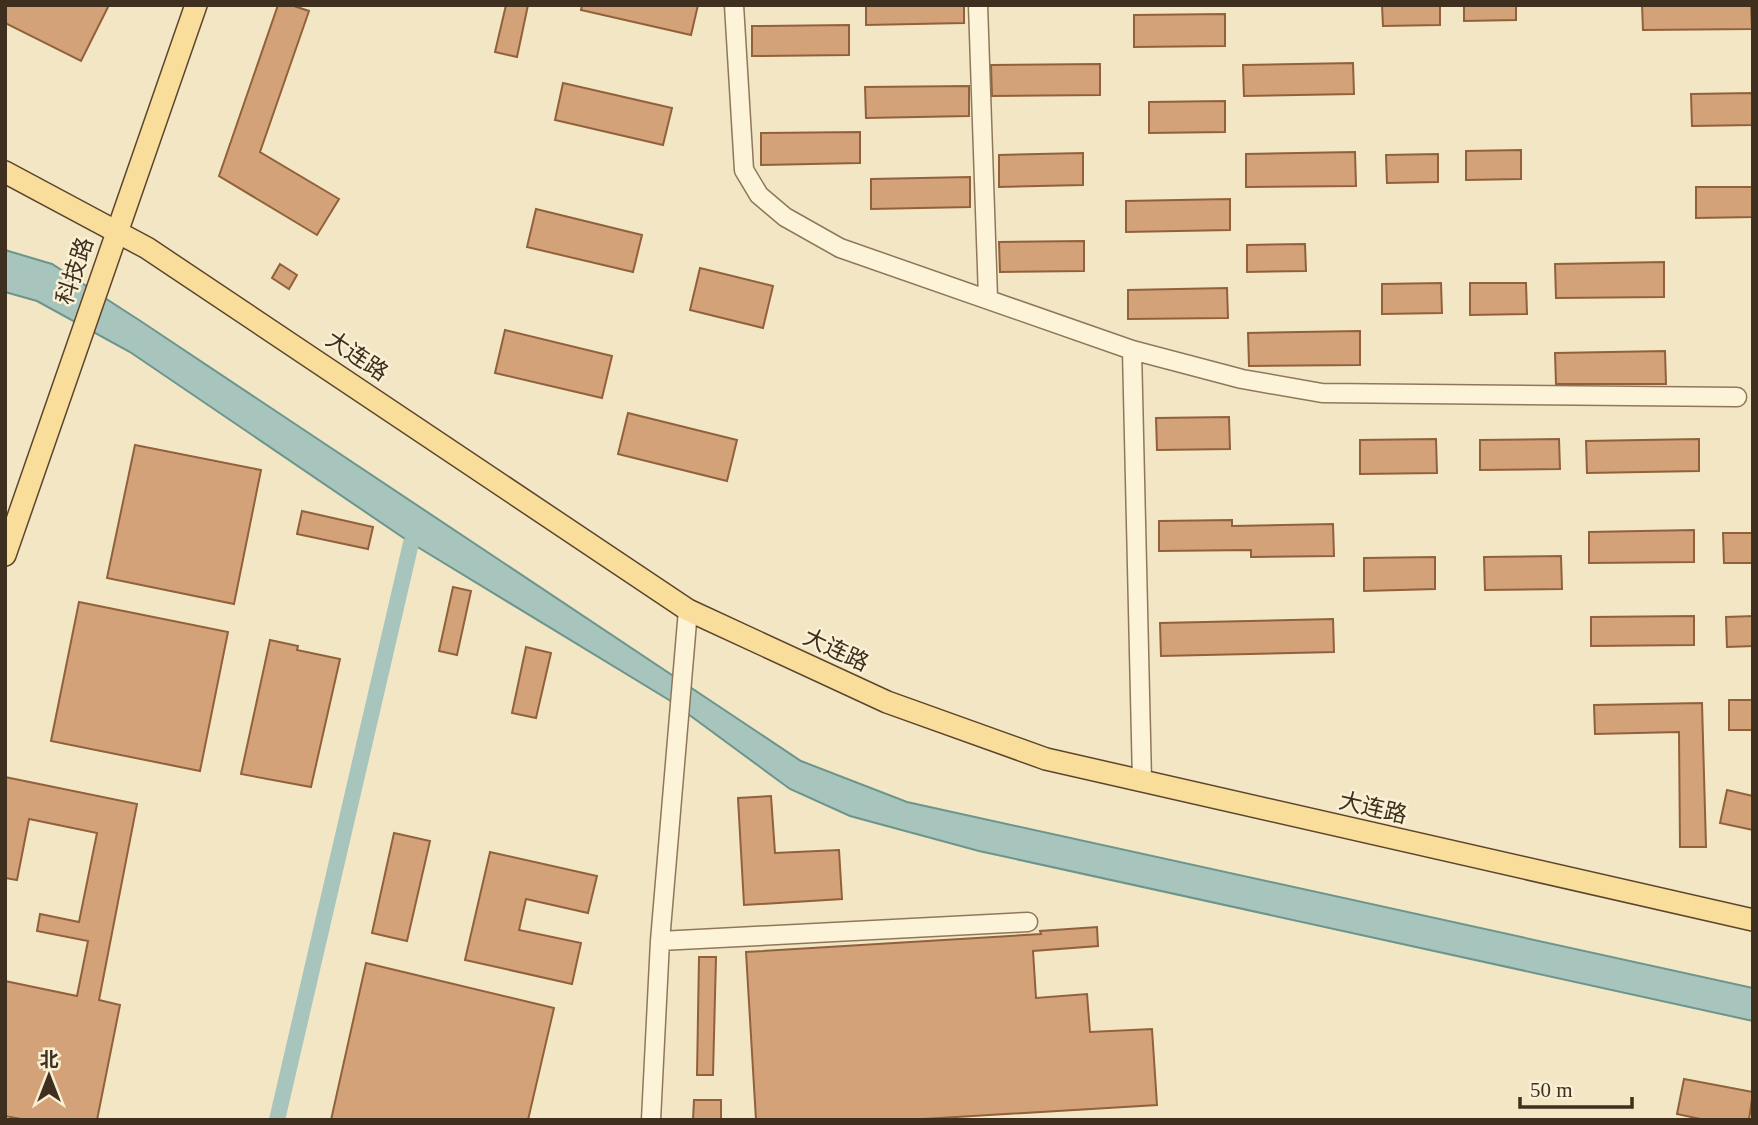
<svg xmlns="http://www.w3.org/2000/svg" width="1758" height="1125" viewBox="0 0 1758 1125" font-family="'Times New Roman','Noto Sans SC',serif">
  <rect width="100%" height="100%" fill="#f2e6c5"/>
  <path fill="#a7c5bd" stroke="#6c958c" stroke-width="2" d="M 5,250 L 52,264 L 139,320 L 801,761 L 907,802 L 1753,988 L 1753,1021 L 979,851 L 850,816 L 790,789 L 669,700 L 411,543 L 130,352 L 37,301 L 5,292 Z"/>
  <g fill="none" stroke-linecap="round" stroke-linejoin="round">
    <path stroke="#a7c5bd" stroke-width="16" d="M 277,1120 L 411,543"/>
  </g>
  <path fill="#d3a278" stroke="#91613c" stroke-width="2" d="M 5,5 L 109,5 L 81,61 L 5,23 Z
    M 278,5 L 291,5 L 309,11 L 260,152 L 339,199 L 317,235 L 219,176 Z
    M 506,5 L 528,5 L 517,57 L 495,52 Z
    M 582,5 L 698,5 L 691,35 L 581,10 Z
    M 866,5 L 964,5 L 964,23 L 866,25 Z
    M 1382,5 L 1440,5 L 1440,25 L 1383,26 Z
    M 1464,5 L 1516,5 L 1516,20 L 1464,21 Z
    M 1642,5 L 1751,5 L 1752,29 L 1643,30 Z
    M 1225,14 L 1225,46 L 1134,47 L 1134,15 Z
    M 849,25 L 849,55 L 752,56 L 752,26 Z
    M 1353,63 L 1354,94 L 1244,96 L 1243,65 Z
    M 1100,64 L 1100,95 L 992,96 L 991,65 Z
    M 563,83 L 672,108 L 663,145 L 555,120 Z
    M 969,86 L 969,116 L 866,118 L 865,87 Z
    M 1753,93 L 1753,125 L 1692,126 L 1691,94 Z
    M 1225,101 L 1225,132 L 1149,133 L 1149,102 Z
    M 860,132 L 860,163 L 761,165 L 761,133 Z
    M 1521,150 L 1521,179 L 1466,180 L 1466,151 Z
    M 1355,152 L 1356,186 L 1246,187 L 1246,154 Z
    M 1083,153 L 1083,185 L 999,187 L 999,155 Z
    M 1438,154 L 1438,182 L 1387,183 L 1386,155 Z
    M 970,177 L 970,207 L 871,209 L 871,179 Z
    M 1696,187 L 1753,187 L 1753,217 L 1696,218 Z
    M 1230,199 L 1230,230 L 1126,232 L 1126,201 Z
    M 536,209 L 642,235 L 633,272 L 527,247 Z
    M 1084,241 L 1084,271 L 1000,272 L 999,242 Z
    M 1305,244 L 1306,271 L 1247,272 L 1247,245 Z
    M 1664,262 L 1664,297 L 1556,298 L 1555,264 Z
    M 280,264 L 297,275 L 289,289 L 272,278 Z
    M 700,268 L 773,286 L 763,328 L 690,310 Z
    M 1441,283 L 1442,313 L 1382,314 L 1382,284 Z
    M 1470,283 L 1526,283 L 1527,314 L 1470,315 Z
    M 1227,288 L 1228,318 L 1128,319 L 1128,290 Z
    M 505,330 L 612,356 L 602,398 L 495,373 Z
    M 1360,331 L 1360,365 L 1249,366 L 1248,333 Z
    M 1665,351 L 1666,384 L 1556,384 L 1555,353 Z
    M 628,413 L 737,440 L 727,481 L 618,454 Z
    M 1229,417 L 1230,449 L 1157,450 L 1156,418 Z
    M 1436,439 L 1437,473 L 1360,474 L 1360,440 Z
    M 1559,439 L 1560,469 L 1480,470 L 1480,440 Z
    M 1699,439 L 1699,471 L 1587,473 L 1586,441 Z
    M 135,445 L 261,470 L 234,604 L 107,578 Z
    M 302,511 L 373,527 L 368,549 L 297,534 Z
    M 1232,520 L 1232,526 L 1333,524 L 1334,556 L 1251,557 L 1251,550 L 1159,551 L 1159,521 Z
    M 1694,530 L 1694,562 L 1589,563 L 1589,532 Z
    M 1723,533 L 1753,533 L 1753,563 L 1724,563 Z
    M 1561,556 L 1562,589 L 1485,590 L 1484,557 Z
    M 1435,557 L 1435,589 L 1364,591 L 1364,558 Z
    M 453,587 L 471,591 L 457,655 L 439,651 Z
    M 79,602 L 228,632 L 200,771 L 51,741 Z
    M 1694,616 L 1694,645 L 1591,646 L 1591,617 Z
    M 1753,616 L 1753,646 L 1727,647 L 1726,617 Z
    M 1333,619 L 1334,652 L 1161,656 L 1160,623 Z
    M 270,640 L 298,646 L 297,650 L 340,659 L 311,787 L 241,774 Z
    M 526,647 L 551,653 L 536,718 L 512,713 Z
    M 1729,700 L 1753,700 L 1753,730 L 1729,730 Z
    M 1702,703 L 1706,847 L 1680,847 L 1679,732 L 1595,734 L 1594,705 Z
    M 5,777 L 137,804 L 99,1000 L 120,1005 L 97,1120 L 26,1120 L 5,1116 L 5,981 L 77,996 L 88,941 L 37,931 L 40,914 L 79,922 L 97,833 L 29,819 L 17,880 L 5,878 Z
    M 1727,790 L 1753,796 L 1753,830 L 1720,823 Z
    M 771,796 L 775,853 L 839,850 L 842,899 L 744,905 L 738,798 Z
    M 394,833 L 430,841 L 407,941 L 372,933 Z
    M 490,852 L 597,876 L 588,913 L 526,899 L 519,930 L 581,943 L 572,984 L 465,960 Z
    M 1097,927 L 1098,946 L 1033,951 L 1036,998 L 1087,994 L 1090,1032 L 1152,1029 L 1157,1105 L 907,1120 L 756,1120 L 746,952 L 1041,934 L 1040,931 Z
    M 699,957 L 716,957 L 713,1075 L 697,1075 Z
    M 366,963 L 554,1008 L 528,1120 L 331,1120 Z
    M 1684,1079 L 1753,1092 L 1749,1120 L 1705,1120 L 1677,1114 Z
    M 694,1100 L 721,1100 L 721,1120 L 693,1120 Z"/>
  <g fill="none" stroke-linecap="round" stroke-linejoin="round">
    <defs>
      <path id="minor" d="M 734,5 L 744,170 L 759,195 L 785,217 L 840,248 L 1132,350 L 1242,379 L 1322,393 L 1737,397
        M 978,5 L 988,298
        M 1132,350 L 1142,781
        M 660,941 L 1028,922
        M 651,1120 L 660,941 L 688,610"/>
      <path id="major" d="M 5,172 L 147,248 L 688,610 L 887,702 L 1046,759 L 1753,920
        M 5,555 L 196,5"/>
    </defs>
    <use href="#minor" stroke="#8f7859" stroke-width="21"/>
    <use href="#major" stroke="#5d452d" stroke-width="24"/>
    <use href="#minor" stroke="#fcf3d9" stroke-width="18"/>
    <use href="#major" stroke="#f8de9a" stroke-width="21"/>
  </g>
  <g text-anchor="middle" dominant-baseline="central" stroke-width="5" stroke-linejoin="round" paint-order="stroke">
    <g font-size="23" fill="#3e2f1e" stroke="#f9f0d5">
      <text transform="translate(75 271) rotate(-71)">科技路</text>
      <text transform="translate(357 356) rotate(34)">大连路</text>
      <text transform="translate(836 650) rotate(25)">大连路</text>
      <text transform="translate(1373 808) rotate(13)">大连路</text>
    </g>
  </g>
  <rect width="1758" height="1125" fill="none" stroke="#3e2f1e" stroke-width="14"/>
  <g transform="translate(49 1076)" stroke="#f9f0d5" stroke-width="5" paint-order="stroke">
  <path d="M0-5L12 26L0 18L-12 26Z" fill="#3e2f1e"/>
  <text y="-10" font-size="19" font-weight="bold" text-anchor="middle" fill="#3e2f1e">北</text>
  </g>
  <path d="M1520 1097v10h112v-10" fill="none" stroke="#3e2f1e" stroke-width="3.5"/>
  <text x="1530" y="1097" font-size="21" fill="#3e2f1e" stroke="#f9f0d5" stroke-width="5" paint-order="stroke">50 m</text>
</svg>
